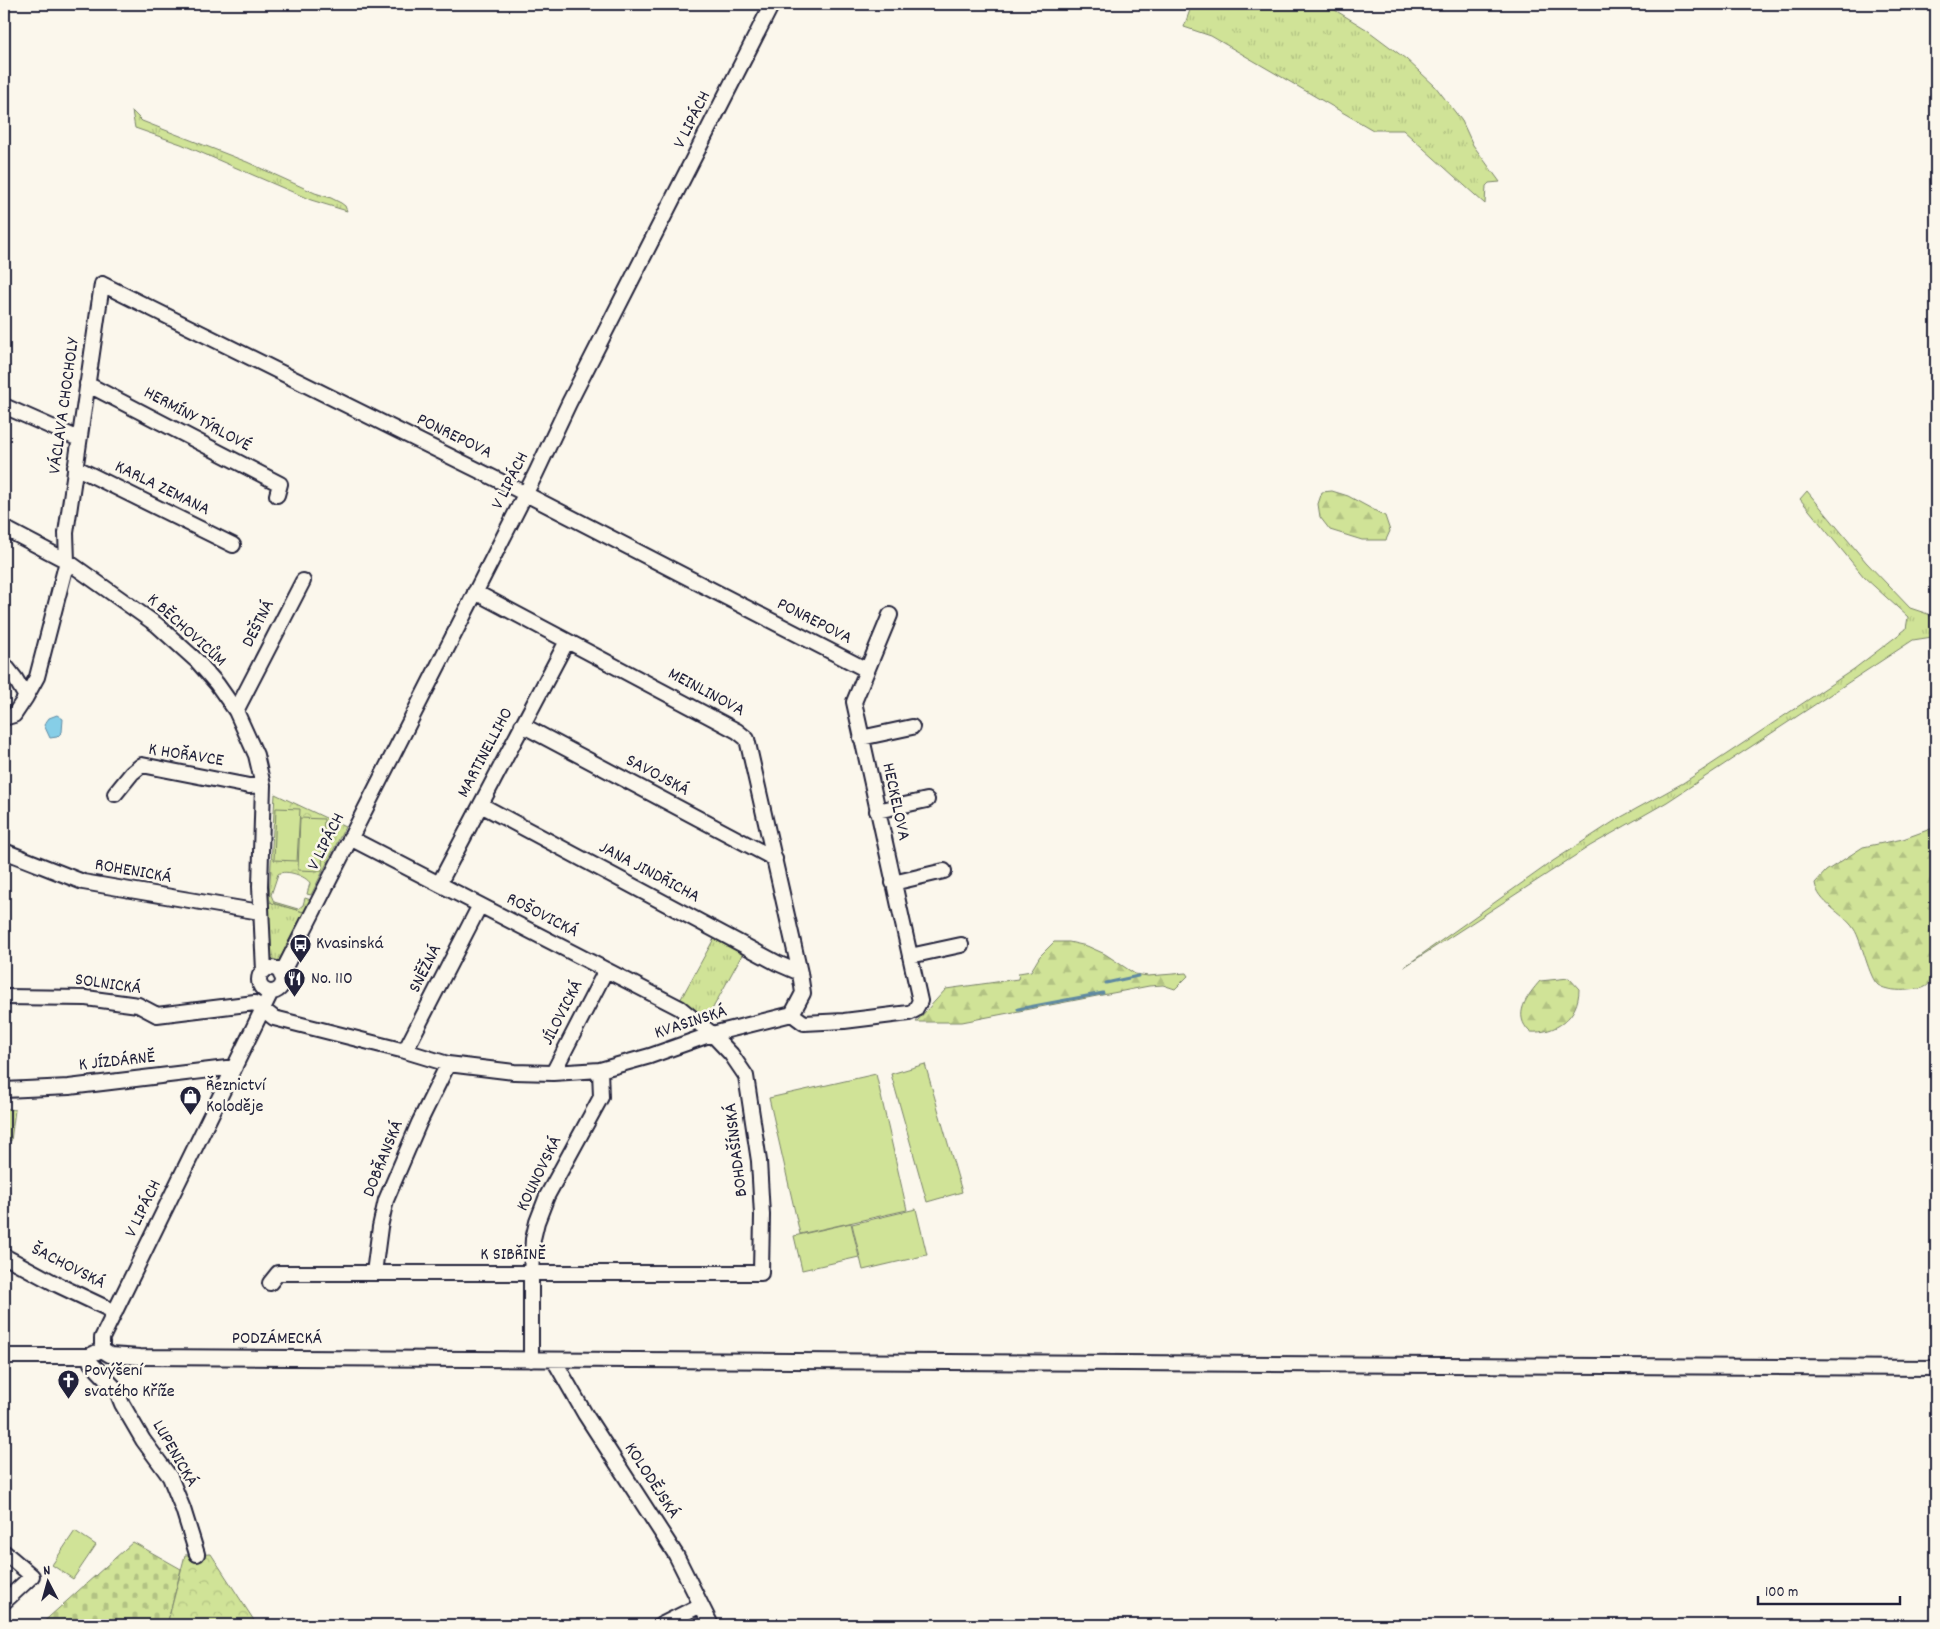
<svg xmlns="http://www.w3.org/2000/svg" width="1940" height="1629" viewBox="0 0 1940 1629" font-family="Dekko,sans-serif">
  <defs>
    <pattern id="grass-tufts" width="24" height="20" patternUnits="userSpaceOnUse" patternTransform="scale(1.25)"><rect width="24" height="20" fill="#d0e397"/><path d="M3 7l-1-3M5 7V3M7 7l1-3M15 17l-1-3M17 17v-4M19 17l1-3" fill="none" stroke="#b2c283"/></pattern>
    <pattern id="forest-firs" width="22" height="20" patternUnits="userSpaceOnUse" patternTransform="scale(1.25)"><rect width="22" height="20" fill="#d0e397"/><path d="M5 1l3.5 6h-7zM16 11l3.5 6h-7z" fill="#b2c283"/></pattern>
    <pattern id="cemetery-stones" width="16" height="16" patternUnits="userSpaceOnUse" patternTransform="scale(1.25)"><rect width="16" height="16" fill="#d0e397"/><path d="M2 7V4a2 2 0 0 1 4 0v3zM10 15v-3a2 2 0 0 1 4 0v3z" fill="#b2c283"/></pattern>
    <pattern id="park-crowns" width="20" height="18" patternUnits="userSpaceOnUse" patternTransform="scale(1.25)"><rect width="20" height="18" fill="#d0e397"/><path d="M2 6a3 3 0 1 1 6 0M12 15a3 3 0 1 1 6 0" fill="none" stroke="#b2c283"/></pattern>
  </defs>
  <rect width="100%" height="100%" fill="#fbf7ec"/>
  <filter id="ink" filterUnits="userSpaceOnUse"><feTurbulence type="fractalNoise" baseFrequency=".02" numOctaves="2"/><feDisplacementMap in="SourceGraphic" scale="10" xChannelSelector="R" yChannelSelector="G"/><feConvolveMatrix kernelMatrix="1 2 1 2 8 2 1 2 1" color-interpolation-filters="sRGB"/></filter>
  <g filter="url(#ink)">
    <path fill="url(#grass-tufts)" stroke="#798269" d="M 1192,4 L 1325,4 L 1366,29 L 1406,59 L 1435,86 L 1462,121 L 1473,145 L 1500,182 L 1489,183 L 1486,186 L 1485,204 L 1403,130 L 1373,130 L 1211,36 L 1184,27 Z
      M 132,111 L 142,121 L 247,162 L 315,193 L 331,198 L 341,203 L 345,206 L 347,211 L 311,200 L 181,144 L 135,128 Z
      M 1807,491 L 1866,562 L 1910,608 L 1928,614 L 1936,620 L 1936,639 L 1932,637 L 1913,640 L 1667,802 L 1590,846 L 1404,967 L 1553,861 L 1616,820 L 1683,783 L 1727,754 L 1854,669 L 1906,629 L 1908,617 L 1864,577 L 1800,499 Z
      M 266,901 L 304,912 L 275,968 L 269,966 Z
      M 716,935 L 744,951 L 708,1017 L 678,1004 Z"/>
    <path fill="url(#forest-firs)" stroke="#798269" d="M 1332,491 L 1348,496 L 1385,516 L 1390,531 L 1386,540 L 1362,540 L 1330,530 L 1320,517 L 1318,504 L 1322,492 Z
      M 1936,827 L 1936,858 L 1935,863 L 1936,866 C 1936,892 1938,918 1936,943 C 1936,949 1933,956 1933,962 C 1933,969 1935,974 1931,981 C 1926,990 1917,989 1908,990 C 1899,991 1885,990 1878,985 C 1869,978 1862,941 1854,929 C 1843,912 1818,904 1815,883 L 1826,871 L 1863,847 L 1903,839 Z
      M 1054,942 L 1069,942 L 1087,946 L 1105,954 L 1135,974 L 1148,976 L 1186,973 L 1188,976 L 1175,989 L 1163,985 L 1149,986 L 962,1022 L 916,1022 L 946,989 L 1018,979 L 1019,973 L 1031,971 L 1040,956 Z
      M 1569,978 L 1579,989 C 1579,1017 1556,1034 1530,1032 C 1512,1015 1527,996 1540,981 Z"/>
    <path fill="url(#cemetery-stones)" stroke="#798269" d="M 133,1542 L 181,1569 L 168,1621 L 162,1625 L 40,1625 Z"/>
    <path fill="url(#park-crowns)" stroke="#798269" d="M 275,794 L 345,827 L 311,895 L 307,894 L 310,883 C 306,876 286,869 278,874 L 271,895 L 274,902 L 298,909 L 303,905 L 305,898 L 311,900 L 304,912 L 272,903 L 269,899 Z
      M 211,1554 L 257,1625 L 162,1625 L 168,1621 L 185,1555 Z"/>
    <path fill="#d0e397" stroke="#798269" d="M 276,808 L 300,809 L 297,861 L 274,860 Z
      M 300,818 L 324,819 L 322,871 L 298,870 Z
      M 925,1064 L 962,1192 L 927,1202 L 891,1074 Z
      M 876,1074 L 907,1210 L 800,1234 L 769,1098 Z
      M 4,1108 L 15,1110 L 11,1141 L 4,1140 Z
      M 916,1209 L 927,1255 L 863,1270 L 852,1224 Z
      M 851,1223 L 859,1257 L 802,1270 L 794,1236 Z
      M 75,1531 L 96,1545 L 73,1579 L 52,1565 Z"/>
    <path fill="#86cee7" stroke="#5e89a2" d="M 57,715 L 63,719 L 62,732 L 57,737 L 50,738 L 44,725 L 49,718 Z"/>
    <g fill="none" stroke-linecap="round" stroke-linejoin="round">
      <path stroke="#5e89a2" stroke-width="3" d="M 1106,983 L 1138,976
        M 1018,1009 L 1103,993"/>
      <defs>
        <path id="minor" d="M 87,384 L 280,484 L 277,495
          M 4,406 L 79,439
          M 75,467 L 233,545
          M 4,528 L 67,561 L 157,625 L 197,661 L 217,684 L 236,711 L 256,755 L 263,785 L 260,886 L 264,971
          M 475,592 L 737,731 L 747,739 L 800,973 L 803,993 L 792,1014
          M 4,664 L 15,678 L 26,697
          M 236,711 L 303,581
          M 4,718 L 14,715 L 26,697 L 37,677 L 67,561 L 66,533 L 102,284 L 516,489 L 867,670
          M 522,725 L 775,859
          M 861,738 L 912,727
          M 115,794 L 132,773 L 142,765 L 249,786 L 263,785
          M 481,805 L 777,963 L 800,973
          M 877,811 L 927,800
          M 4,851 L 83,882 L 260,912
          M 893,883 L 944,871
          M 439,884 L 567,641
          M 910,956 L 961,945
          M259 980a12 12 0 1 1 24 0a12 12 0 1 1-24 0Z
          M 281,975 L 536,473 L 569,403 L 772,4
          M 4,997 L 86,998 L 138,1005 L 157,1015 L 255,1003 L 274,1018 L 405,1051 L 448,1064 L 514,1072 L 553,1073 L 600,1070 L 650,1056 L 712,1034 L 792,1014
          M 792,1014 L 804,1023 L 844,1021 L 909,1013 L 915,1010 L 920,1001 L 854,702 L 890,615
          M 405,1051 L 480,905
          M 553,1073 L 606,970
          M 4,1090 L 69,1087 L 235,1067
          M 4,1256 L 58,1285 L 115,1312
          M 374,1273 L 380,1227 L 386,1200 L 419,1123 L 448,1064
          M 270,1283 L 278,1273 L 761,1273 L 762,1215 L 759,1161 L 746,1076 L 731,1054 L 712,1034 L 680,1008 L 350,838
          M 102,1350 L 110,1355 L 140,1357 L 1936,1368
          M 102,1350 L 102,1338 L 271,992
          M 4,1356 L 89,1356 L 97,1352
          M 89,1356 L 91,1363 L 116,1389 L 122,1404 L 143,1440 L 170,1477 L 183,1509 L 197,1554
          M 531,1360 L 531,1273 L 533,1239 L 537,1222 L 547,1196 L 601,1097 L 600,1070
          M 554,1360 L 585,1414 L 676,1555 L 711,1625
          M 4,1552 L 32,1576 L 4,1602
          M 661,1625 L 701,1605"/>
      </defs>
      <use href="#minor" stroke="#22223b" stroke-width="18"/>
      <use href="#minor" stroke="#fbf7ec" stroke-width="14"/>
    </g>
  </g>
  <defs>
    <symbol id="bus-pin" viewBox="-11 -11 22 30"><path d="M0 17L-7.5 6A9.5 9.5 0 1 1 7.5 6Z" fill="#22223b" stroke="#fbf7ec"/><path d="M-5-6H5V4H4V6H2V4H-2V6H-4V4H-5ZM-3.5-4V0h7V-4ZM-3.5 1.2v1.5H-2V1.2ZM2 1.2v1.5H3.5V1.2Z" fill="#fff"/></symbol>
    <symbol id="restaurant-pin" viewBox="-11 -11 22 30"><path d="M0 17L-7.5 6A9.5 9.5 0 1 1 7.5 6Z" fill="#22223b" stroke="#fbf7ec"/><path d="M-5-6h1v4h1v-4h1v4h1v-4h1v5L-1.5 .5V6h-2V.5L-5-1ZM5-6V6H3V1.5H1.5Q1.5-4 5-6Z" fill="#fff"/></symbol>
    <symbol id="shop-pin" viewBox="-11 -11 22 30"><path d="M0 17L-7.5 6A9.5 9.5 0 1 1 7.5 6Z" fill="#22223b" stroke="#fbf7ec"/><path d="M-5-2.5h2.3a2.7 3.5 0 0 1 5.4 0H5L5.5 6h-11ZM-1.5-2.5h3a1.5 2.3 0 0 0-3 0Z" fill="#fff"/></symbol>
    <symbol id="church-pin" viewBox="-11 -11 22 30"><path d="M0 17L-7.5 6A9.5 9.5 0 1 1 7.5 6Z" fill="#22223b" stroke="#fbf7ec"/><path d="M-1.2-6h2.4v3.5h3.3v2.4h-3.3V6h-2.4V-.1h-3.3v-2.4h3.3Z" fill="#fff"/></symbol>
  </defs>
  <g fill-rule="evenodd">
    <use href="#bus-pin" x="288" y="932" width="25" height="34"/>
    <use href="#restaurant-pin" x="282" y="966" width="25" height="34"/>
    <use href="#shop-pin" x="178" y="1084" width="25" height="34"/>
    <use href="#church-pin" x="56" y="1368" width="25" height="34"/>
  </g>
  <g text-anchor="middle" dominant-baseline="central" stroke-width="5" stroke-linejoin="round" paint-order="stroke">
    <g font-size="18" fill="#22223b" stroke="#fbf7ec">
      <text transform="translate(693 120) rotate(-63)">V LIPÁCH</text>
      <text transform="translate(65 406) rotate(-82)">VÁCLAVA CHOCHOLY</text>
      <text transform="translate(197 420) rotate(28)">HERMÍNY TÝRLOVÉ</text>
      <text transform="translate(454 437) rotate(26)">PONREPOVA</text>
      <text transform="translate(511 481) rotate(-63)">V LIPÁCH</text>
      <text transform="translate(162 489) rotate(26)">KARLA ZEMANA</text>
      <text transform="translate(814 622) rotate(27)">PONREPOVA</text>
      <text transform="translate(259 624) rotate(-63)">DEŠTNÁ</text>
      <text transform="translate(186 631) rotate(42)">K BĚCHOVICŮM</text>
      <text transform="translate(706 693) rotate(28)">MEINLINOVA</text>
      <text transform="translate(486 753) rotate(-62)">MARTINELLIHO</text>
      <text transform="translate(186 756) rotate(9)">K HOŘAVCE</text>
      <text transform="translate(657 776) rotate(28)">SAVOJSKÁ</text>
      <text transform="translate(895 802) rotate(78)">HECKELOVA</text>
      <text transform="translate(327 842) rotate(-63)">V LIPÁCH</text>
      <text transform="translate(133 872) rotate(10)">ROHENICKÁ</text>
      <text transform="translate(649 873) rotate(28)">JANA JINDŘICHA</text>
      <text transform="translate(542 916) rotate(27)">ROŠOVICKÁ</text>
      <text transform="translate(426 969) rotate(-63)">SNĚŽNÁ</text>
      <text transform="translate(108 985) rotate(8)">SOLNICKÁ</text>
      <text transform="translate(563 1013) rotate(-63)">JÍLOVICKÁ</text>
      <text transform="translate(691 1023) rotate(-18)">KVASINSKÁ</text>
      <text transform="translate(117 1062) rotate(-6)">K JÍZDÁRNĚ</text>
      <text transform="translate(737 1150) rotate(-97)">BOHDAŠÍNSKÁ</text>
      <text transform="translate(384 1159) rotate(-68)">DOBŘANSKÁ</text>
      <text transform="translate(540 1174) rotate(-64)">KOUNOVSKÁ</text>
      <text transform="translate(144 1209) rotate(-64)">V LIPÁCH</text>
      <text x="513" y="1255">K SIBŘINĚ</text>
      <text transform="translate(68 1267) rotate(27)">ŠACHOVSKÁ</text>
      <text x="277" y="1339">PODZÁMECKÁ</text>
      <text transform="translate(174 1454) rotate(60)">LUPENICKÁ</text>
      <text transform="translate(651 1481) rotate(57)">KOLODĚJSKÁ</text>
    </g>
    <g font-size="18" fill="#22223b" stroke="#fbf7ec" text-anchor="start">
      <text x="316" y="944">Kvasinská</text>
      <text x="311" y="979">No. 110</text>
      <text x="206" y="1086">Řeznictví<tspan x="206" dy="21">Koloděje</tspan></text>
      <text x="84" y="1371">Povýšení<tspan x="84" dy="21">svatého Kříže</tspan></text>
    </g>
  </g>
  <rect width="1940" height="1629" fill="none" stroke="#fbf7ec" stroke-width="20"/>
  <rect x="10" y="10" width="1920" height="1609" fill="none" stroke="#22223b" stroke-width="2" filter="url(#ink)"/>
  <g transform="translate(48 1582) rotate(354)" stroke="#fbf7ec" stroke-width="4" paint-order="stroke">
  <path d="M0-4L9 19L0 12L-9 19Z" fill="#22223b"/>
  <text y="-8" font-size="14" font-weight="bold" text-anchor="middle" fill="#22223b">N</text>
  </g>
  <path d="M1758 1596v8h142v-8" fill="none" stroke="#22223b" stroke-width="2.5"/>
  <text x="1765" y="1596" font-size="15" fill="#22223b" stroke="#fbf7ec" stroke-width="4" paint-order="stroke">100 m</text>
</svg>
